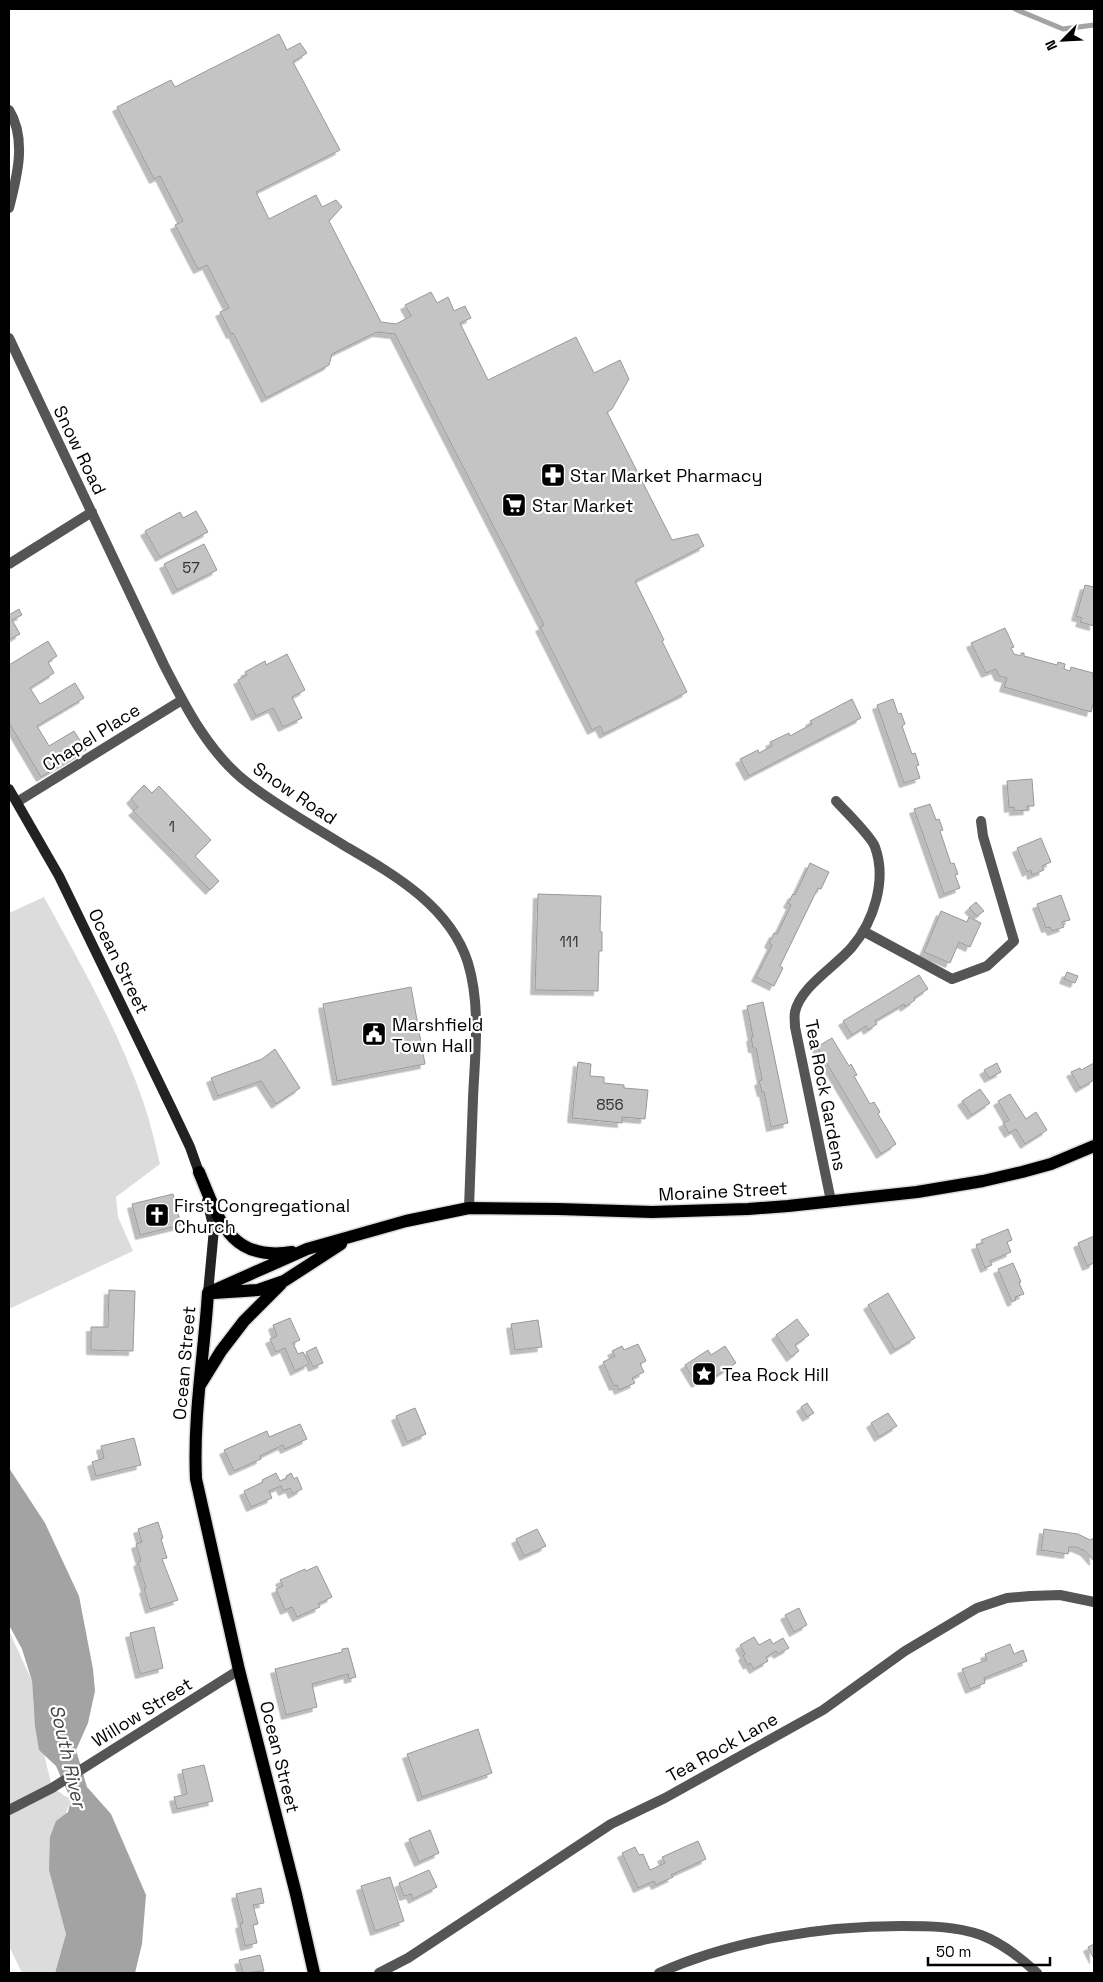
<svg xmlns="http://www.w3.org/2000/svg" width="1103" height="1982" viewBox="0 0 1103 1982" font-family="'Space Grotesk',sans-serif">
  <defs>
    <filter id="shadow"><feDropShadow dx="-4.5" dy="4.5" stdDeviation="0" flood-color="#0004"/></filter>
  </defs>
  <rect width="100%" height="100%" fill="#fff"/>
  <path fill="#dcdcdc" d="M 44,897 C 80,963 118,1029 143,1101 C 150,1121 155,1143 160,1164 L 116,1197 L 118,1217 L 133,1251 L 9,1309 L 9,913 Z
    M 9,1631 L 32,1681 L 34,1713 L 52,1787 L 71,1800 L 50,1854 L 66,1934 L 55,1973 L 22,1973 L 9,1946 Z"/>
  <path fill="#a3a3a3" d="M 9,1468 L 45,1523 L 79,1596 L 93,1669 L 95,1691 L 88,1723 L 76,1750 L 87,1787 L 111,1814 L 146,1895 L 142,1944 L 135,1973 L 55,1973 L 66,1934 L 49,1870 L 50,1837 L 56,1821 L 68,1812 L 71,1800 L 56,1766 L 39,1750 L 35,1726 L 32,1681 L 22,1649 L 9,1625 Z"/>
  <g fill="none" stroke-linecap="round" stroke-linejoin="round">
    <path stroke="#a3a3a3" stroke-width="5" d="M 1015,9 L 1063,29 L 1094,25"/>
  </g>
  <path fill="#c4c4c4" stroke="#999" filter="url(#shadow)" d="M 279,34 L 287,50 L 300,43 L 307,53 L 293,62 L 340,150 L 256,192 L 269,219 L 316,195 L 322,207 L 336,200 L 342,207 L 329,221 L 381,322 L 396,324 L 411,316 L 405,305 L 431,292 L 437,303 L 448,297 L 454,311 L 465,306 L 471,318 L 460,323 L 488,380 L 576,337 L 594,373 L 620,360 L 629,379 L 612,409 L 607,412 L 672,540 L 698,534 L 704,546 L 635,581 L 664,640 L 662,641 L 687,692 L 604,734 L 600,726 L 592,730 L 540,627 L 544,625 L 395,334 L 377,332 L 332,354 L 329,365 L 266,398 L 233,333 L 231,334 L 220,312 L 229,308 L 207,265 L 198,269 L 175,225 L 183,221 L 160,176 L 154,179 L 117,107 L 171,80 L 175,87 Z
    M 196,511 L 208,532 L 160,557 L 145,531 L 180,512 L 183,518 Z
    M 204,544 L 217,570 L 177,590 L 164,564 Z
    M 1085,585 L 1094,587 L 1094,626 L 1080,622 L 1082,618 L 1076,616 Z
    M 19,609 L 22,615 L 12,620 L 20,634 L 9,640 L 9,615 Z
    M 1005,628 L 1014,647 L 1011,648 L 1014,654 L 1021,656 L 1021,653 L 1024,653 L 1024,656 L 1057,665 L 1058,662 L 1065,664 L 1064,669 L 1070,671 L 1071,667 L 1093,673 L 1094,700 L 1091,712 L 1004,687 L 1007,678 L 999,676 L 996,669 L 986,673 L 971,643 Z
    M 48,641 L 57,656 L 48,662 L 54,673 L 30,688 L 40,704 L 75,683 L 84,698 L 37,726 L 49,746 L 74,731 L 86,750 L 41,777 L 9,723 L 9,665 Z
    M 287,654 L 305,690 L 292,697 L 302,718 L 283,727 L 273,708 L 256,716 L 238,680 L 247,675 L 245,672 L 265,661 L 266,665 Z
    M 852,699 L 861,718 L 749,776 L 740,759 L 758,750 L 759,753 L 772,746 L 770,742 L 789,733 L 790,736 L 812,724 L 810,721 Z
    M 893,699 L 898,714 L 901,713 L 905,724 L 902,726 L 912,754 L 915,753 L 919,765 L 916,766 L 920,778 L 904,783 L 877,705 Z
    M 1032,779 L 1034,806 L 1027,806 L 1028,810 L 1014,811 L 1014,807 L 1009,808 L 1007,781 Z
    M 144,785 L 152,793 L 159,786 L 211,840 L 195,856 L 219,881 L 210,890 L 133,811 L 138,807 L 131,799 Z
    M 930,804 L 936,820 L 939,819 L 943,830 L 940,831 L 951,864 L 954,863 L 958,874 L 955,875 L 960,888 L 944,894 L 914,809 Z
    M 1041,838 L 1051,862 L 1042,866 L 1044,870 L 1032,875 L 1031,870 L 1027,872 L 1017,848 Z
    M 810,863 L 829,872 L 821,889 L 818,888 L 780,966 L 783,968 L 774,986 L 756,977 L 772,945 L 769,943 L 774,933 L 777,934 L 791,905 L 788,903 L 793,894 L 795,895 Z
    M 538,894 L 601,896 L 600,931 L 602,932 L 602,951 L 599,951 L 598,991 L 535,990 Z
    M 1061,895 L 1070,920 L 1062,922 L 1064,927 L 1052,931 L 1050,927 L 1046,928 L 1037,904 Z
    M 976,902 L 984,911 L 977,916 L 969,908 Z
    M 941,911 L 967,922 L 969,917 L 981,923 L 970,947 L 959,942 L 950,963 L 924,952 Z
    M 1067,972 L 1078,976 L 1075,983 L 1064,979 Z
    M 919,975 L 928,989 L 914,998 L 915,1000 L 905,1007 L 904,1004 L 875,1021 L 877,1024 L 868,1030 L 866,1026 L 852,1035 L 843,1021 Z
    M 411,987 L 425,1064 L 337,1081 L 323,1004 Z
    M 763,1002 L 788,1123 L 771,1127 L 764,1092 L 762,1092 L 759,1081 L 762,1080 L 756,1048 L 753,1048 L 751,1037 L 753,1037 L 747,1006 Z
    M 832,1038 L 849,1066 L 851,1064 L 857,1075 L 854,1076 L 870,1104 L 874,1102 L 880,1112 L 878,1114 L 896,1144 L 881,1154 L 817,1047 Z
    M 275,1049 L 300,1088 L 276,1104 L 261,1081 L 218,1096 L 211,1078 L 262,1059 Z
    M 578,1062 L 591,1064 L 590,1076 L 604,1077 L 604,1083 L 624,1085 L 624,1088 L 648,1090 L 645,1119 L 622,1117 L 622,1123 L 572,1118 Z
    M 997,1063 L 1001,1072 L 989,1078 L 984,1070 Z
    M 1094,1063 L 1094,1080 L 1080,1088 L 1071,1072 L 1080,1068 L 1081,1070 Z
    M 980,1089 L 990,1103 L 972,1115 L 962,1101 Z
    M 1010,1094 L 1026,1119 L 1036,1112 L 1047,1130 L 1025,1144 L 1016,1129 L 1009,1133 L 1003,1123 L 1009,1120 L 998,1101 Z
    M 173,1194 L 181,1225 L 140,1235 L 132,1204 Z
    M 1008,1229 L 1012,1240 L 1007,1242 L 1011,1252 L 990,1261 L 992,1265 L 985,1268 L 976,1245 L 983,1243 L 981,1240 Z
    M 1094,1236 L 1094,1263 L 1087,1266 L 1078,1243 Z
    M 1013,1263 L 1021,1282 L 1019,1283 L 1024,1294 L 1015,1297 L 1016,1300 L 1012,1302 L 998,1269 Z
    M 109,1290 L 135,1291 L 133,1351 L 91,1350 L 91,1327 L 108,1327 Z
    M 888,1293 L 915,1338 L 895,1350 L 868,1305 Z
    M 290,1318 L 300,1340 L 293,1343 L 298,1354 L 303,1352 L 309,1364 L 295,1371 L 285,1348 L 276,1352 L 270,1339 L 277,1336 L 273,1325 Z
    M 797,1319 L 809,1335 L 795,1345 L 799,1351 L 791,1357 L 776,1335 Z
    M 538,1320 L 542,1347 L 515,1350 L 511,1324 Z
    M 638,1344 L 646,1361 L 640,1364 L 644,1372 L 632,1378 L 635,1383 L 619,1390 L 617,1385 L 614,1386 L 603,1362 L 615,1356 L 612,1351 L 622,1346 L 624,1350 Z
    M 725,1346 L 736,1363 L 716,1376 L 714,1372 L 696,1383 L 685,1365 L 708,1350 L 711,1355 Z
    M 316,1347 L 323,1363 L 313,1367 L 306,1352 Z
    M 807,1403 L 814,1413 L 807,1417 L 801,1407 Z
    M 415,1408 L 426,1434 L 407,1442 L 396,1416 Z
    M 888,1413 L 897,1426 L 879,1437 L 871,1423 Z
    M 300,1424 L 307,1439 L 285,1449 L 283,1445 L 260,1456 L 261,1459 L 234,1471 L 224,1450 L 267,1431 L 269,1437 Z
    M 134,1438 L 141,1465 L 96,1476 L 92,1462 L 104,1458 L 101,1446 Z
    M 276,1473 L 280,1481 L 287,1478 L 286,1476 L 291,1473 L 294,1479 L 297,1477 L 302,1489 L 293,1494 L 290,1488 L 283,1491 L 281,1486 L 269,1491 L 272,1498 L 251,1507 L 244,1491 L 263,1482 L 262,1480 Z
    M 158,1522 L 163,1538 L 161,1539 L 167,1558 L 162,1559 L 178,1600 L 150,1609 L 144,1589 L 146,1588 L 138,1562 L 141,1561 L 136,1544 L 142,1542 L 138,1529 Z
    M 537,1529 L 546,1546 L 524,1556 L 516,1539 Z
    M 1044,1529 L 1078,1534 L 1090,1540 L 1094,1538 L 1094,1561 L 1085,1551 L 1076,1547 L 1069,1547 L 1068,1554 L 1041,1550 Z
    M 317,1566 L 332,1597 L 318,1604 L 320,1607 L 297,1617 L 292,1607 L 285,1610 L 276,1589 L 283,1586 L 280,1580 L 305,1569 L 306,1571 Z
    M 799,1608 L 807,1625 L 794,1632 L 785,1615 Z
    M 154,1627 L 163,1668 L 140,1674 L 130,1633 Z
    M 754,1637 L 759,1645 L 770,1639 L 773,1644 L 783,1638 L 789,1648 L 778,1654 L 776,1651 L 766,1657 L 768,1661 L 754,1669 L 750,1663 L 748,1665 L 743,1656 L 745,1654 L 740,1645 Z
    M 1010,1644 L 1014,1654 L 1023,1650 L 1027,1661 L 984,1678 L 985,1683 L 970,1689 L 962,1669 L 987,1660 L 985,1654 Z
    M 348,1648 L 356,1677 L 349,1679 L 348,1674 L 312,1684 L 317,1707 L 286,1715 L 275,1669 L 342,1652 L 342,1649 Z
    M 478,1729 L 492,1773 L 422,1797 L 407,1754 Z
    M 204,1765 L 213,1801 L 177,1809 L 174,1797 L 187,1794 L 182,1770 Z
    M 430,1830 L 439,1853 L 419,1862 L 409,1839 Z
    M 698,1841 L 706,1859 L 671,1875 L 673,1877 L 656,1885 L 654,1881 L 638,1888 L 622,1853 L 635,1847 L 639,1855 L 643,1854 L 650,1870 L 665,1863 L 662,1857 Z
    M 429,1870 L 437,1887 L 413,1899 L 411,1894 L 404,1896 L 399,1883 Z
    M 390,1877 L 404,1921 L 375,1931 L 361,1886 Z
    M 261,1888 L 264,1903 L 253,1905 L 258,1924 L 253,1925 L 257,1943 L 245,1946 L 240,1924 L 243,1923 L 236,1894 Z
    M 1094,1944 L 1094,1959 L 1088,1947 Z
    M 260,1955 L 264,1971 L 243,1973 L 239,1960 Z"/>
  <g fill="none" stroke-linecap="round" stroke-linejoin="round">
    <defs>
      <path id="primary" d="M 199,1172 C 219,1220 230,1262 292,1252
        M 208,1293 L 307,1249 L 406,1221 L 469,1208 L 558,1209 L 652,1212 L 748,1209 L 788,1206 L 917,1192 L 983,1181 L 1022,1172 L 1051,1164 L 1094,1146
        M 208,1293 C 204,1355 193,1416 196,1479 L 239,1670 L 296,1894 L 314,1973
        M 213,1293 L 258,1290 L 284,1281 L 341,1244
        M 200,1385 L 221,1351 L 244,1321 L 281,1284"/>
    </defs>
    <use href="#primary" stroke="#dbdbdb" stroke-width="15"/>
    <path stroke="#555" stroke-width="10" d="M 9,110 C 27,139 17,177 9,208
      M 9,338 L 164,665 C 186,708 210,755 249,784 C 279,807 313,826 345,846 C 393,874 450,906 468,963 C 481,1006 475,1054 473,1098 C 472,1135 470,1172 469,1208
      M 9,564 L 92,512
      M 17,802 L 182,700
      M 863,931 L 952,979 L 987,966 L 1014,941 L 983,836 L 981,821
      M 831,1201 L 795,1027 C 795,1022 794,1016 795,1012 C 800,987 836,966 852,947 C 874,921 887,880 875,847 C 872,837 844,810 836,801
      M 9,1810 L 52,1788 L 239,1670
      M 379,1973 L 408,1958 L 611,1824 L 665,1798 L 823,1710 L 905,1651 L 977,1608 L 1007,1598 L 1030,1596 L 1060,1595 L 1094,1602
      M 659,1973 C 732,1940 822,1926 901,1926 C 928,1926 955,1926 981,1935 C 1002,1943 1021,1958 1037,1973"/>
    <path stroke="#222" stroke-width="10" d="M 9,789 L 59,876 L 171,1107 L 190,1147 L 201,1178
      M 207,1201 L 214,1229 L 208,1293"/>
    <use href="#primary" stroke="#000" stroke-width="12"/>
  </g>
  <defs>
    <symbol id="pharmacy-square" viewBox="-11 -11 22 22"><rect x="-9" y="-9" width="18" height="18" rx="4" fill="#000" stroke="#fff"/><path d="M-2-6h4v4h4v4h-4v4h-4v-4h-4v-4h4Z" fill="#fff"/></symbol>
    <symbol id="supermarket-square" viewBox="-11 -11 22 22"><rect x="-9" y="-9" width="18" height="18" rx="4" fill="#000" stroke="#fff"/><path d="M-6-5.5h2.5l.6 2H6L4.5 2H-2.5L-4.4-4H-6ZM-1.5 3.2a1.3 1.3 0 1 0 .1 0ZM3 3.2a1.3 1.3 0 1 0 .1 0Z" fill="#fff"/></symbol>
    <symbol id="civic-square" viewBox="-11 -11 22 22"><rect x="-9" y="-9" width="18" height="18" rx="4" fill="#000" stroke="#fff"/><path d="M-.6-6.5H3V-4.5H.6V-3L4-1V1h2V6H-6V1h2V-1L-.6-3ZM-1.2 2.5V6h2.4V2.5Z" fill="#fff"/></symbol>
    <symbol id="church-square" viewBox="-11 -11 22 22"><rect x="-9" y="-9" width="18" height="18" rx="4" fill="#000" stroke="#fff"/><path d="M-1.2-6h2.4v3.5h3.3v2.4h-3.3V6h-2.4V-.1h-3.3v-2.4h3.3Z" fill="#fff"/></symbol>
    <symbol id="sight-square" viewBox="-11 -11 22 22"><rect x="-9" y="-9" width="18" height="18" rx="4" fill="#000" stroke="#fff"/><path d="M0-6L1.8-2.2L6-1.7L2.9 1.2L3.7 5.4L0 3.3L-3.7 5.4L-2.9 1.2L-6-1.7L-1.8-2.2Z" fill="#fff"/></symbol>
  </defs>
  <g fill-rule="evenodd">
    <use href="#pharmacy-square" x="539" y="461" width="28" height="28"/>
    <use href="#supermarket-square" x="500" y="491" width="28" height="28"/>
    <use href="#civic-square" x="360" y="1020" width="28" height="28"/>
    <use href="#church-square" x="143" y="1201" width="28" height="28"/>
    <use href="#sight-square" x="690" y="1360" width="28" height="28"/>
  </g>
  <g text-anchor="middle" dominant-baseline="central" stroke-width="4.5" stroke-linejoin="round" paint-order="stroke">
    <g font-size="15" fill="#313131">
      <text x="191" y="567">57</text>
      <text x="172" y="826">1</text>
      <text x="569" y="941">111</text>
      <text x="610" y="1104">856</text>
    </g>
    <g font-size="18" fill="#000" stroke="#fff">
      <text transform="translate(80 450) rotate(64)">Snow Road</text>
      <text transform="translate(91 737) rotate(-32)">Chapel Place</text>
      <text transform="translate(295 793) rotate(34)">Snow Road</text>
      <text transform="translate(119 961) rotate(64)">Ocean Street</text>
      <text transform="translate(826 1095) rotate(79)">Tea Rock Gardens</text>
      <text transform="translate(723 1191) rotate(-3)">Moraine Street</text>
      <text transform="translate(184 1363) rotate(-85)">Ocean Street</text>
      <text transform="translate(142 1712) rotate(-32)">Willow Street</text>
      <text transform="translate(722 1747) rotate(-29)">Tea Rock Lane</text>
      <text transform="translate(280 1757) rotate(76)">Ocean Street</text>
    </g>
    <g font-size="18" fill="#000" stroke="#fff" text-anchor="start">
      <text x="570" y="475">Star Market Pharmacy</text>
      <text x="532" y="505">Star Market</text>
      <text x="392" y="1024">Marshfield<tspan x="392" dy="21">Town Hall</tspan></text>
      <text x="174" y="1205">First Congregational<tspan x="174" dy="21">Church</tspan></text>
      <text x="722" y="1374">Tea Rock Hill</text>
    </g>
    <g font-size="19" font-style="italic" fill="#444" stroke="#fff">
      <text transform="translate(68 1756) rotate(77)">South River</text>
    </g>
  </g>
  <rect width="1103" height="1982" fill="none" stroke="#000000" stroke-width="20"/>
  <g transform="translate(1063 40) rotate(246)" stroke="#ffffff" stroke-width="4" paint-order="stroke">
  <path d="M0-4L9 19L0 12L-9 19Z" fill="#000000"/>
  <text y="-8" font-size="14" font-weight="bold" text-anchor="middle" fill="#000000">N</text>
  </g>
  <path d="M928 1957v8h122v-8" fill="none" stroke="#000000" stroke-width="2.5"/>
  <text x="936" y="1957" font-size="15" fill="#000000" stroke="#ffffff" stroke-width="4" paint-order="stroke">50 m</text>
</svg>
